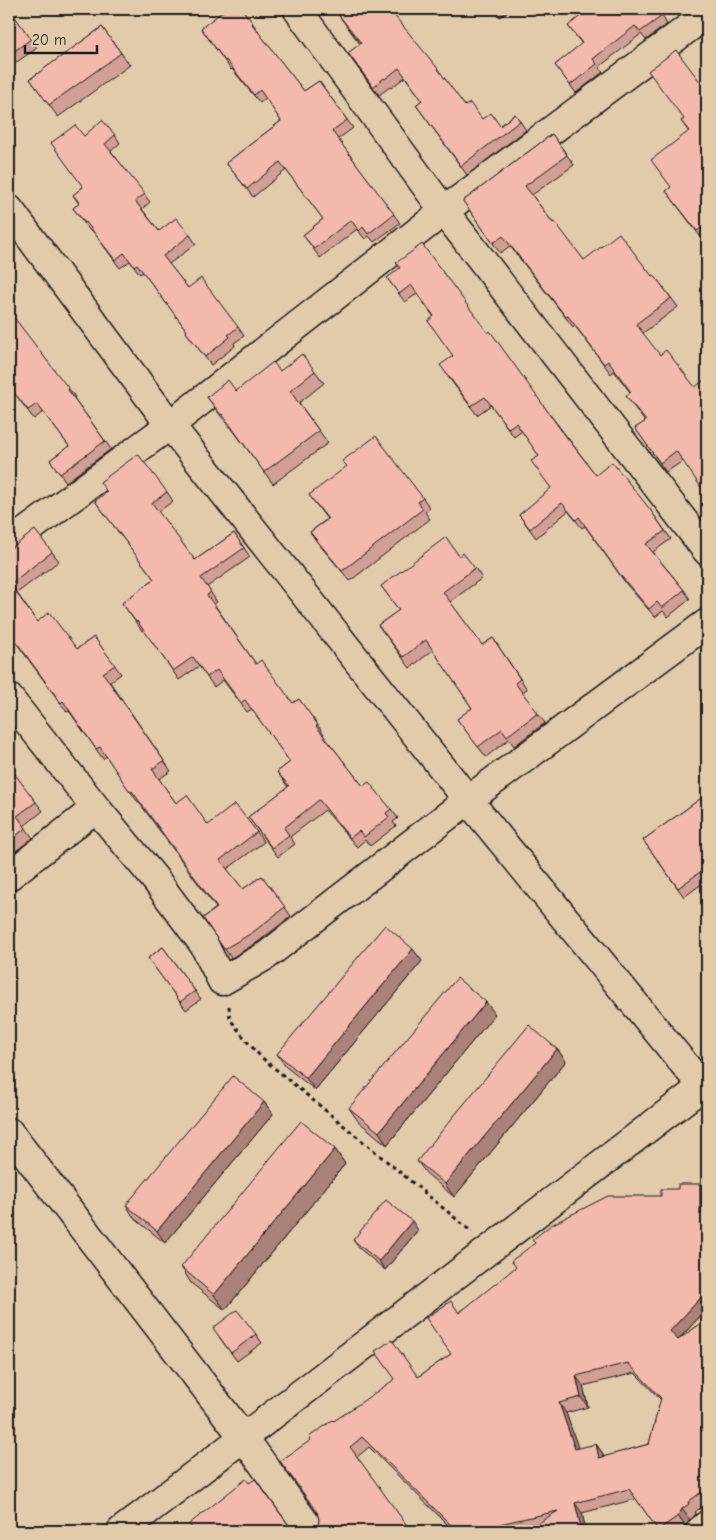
<svg xmlns="http://www.w3.org/2000/svg" width="716" height="1540" viewBox="0 0 716 1540" font-family="'Comic Neue',sans-serif">
  <rect width="100%" height="100%" fill="#e2cbab"/>
  <filter id="ink" filterUnits="userSpaceOnUse"><feTurbulence type="fractalNoise" baseFrequency=".02" numOctaves="2"/><feDisplacementMap in="SourceGraphic" scale="10" xChannelSelector="R" yChannelSelector="G"/><feConvolveMatrix kernelMatrix="1 2 1 2 8 2 1 2 1" color-interpolation-filters="sRGB"/></filter>
  <g filter="url(#ink)">
    <g fill="none" stroke-linecap="round" stroke-linejoin="round">
      <defs>
        <path id="street" d="M 297,9 L 444,211 L 707,551
          M 9,209 L 170,425 L 468,800 L 707,1092
          M 9,544 L 170,425 L 444,211 L 699,20 L 707,10
          M 9,698 L 96,808 L 155,879 L 204,945 L 222,981 L 267,955 L 468,800 L 707,623
          M 9,876 L 96,808
          M 9,1132 L 244,1438 L 311,1531
          M 121,1531 L 707,1083
          M 700,1531 L 707,1525"/>
      </defs>
      <use href="#street" stroke="#1c1c1c" stroke-width="31"/>
      <path stroke="#1c1c1c" stroke-width="3" stroke-dasharray="4 4" stroke-linecap="butt" d="M 229,1006 L 230,1019 L 245,1039 L 261,1057 L 472,1232"/>
      <use href="#street" stroke="#e2cbab" stroke-width="28"/>
    </g>
    <path fill="#d19f94" stroke="#1c1c1c" fill-rule="evenodd" d="M 242,9 L 259,32 L 258,32 L 304,91 L 319,81 L 353,128 L 338,139 L 400,223 L 374,242 L 369,236 L 365,239 L 357,229 L 320,258 L 303,235 L 323,219 L 286,170 L 253,197 L 226,163 L 281,121 L 266,98 L 260,103 L 232,69 L 231,70 L 201,28 Z
      M 334,9 L 389,9 L 465,106 L 482,119 L 500,126 L 515,114 L 526,130 L 467,175 L 416,105 L 422,100 L 405,77 L 391,88 L 390,87 L 379,95 L 348,53 L 360,44 Z
      M 494,9 L 511,9 L 500,17 Z
      M 662,16 L 667,24 L 646,40 L 641,34 L 599,67 L 603,72 L 576,93 L 555,65 L 582,44 L 568,26 Z
      M 15,17 L 37,48 L 14,64 L 9,58 L 9,22 Z
      M 102,27 L 130,65 L 58,117 L 30,79 Z
      M 676,50 L 707,237 L 703,240 L 666,191 L 671,188 L 689,132 L 681,121 L 684,119 Z
      M 552,134 L 574,165 L 532,195 L 553,223 L 584,260 L 652,276 L 654,275 L 678,307 L 643,333 L 683,461 L 666,472 L 635,428 L 645,422 L 626,396 L 630,392 L 614,371 L 611,374 L 575,326 L 573,327 L 510,246 L 500,253 L 463,201 Z
      M 115,135 L 120,143 L 111,151 L 150,202 L 142,209 L 159,231 L 190,235 L 196,244 L 169,264 L 188,288 L 238,327 L 244,336 L 234,343 L 235,346 L 211,365 L 186,332 L 187,331 L 143,272 L 140,274 L 130,261 L 120,268 L 92,230 L 90,231 L 73,208 L 79,204 L 73,195 L 83,187 L 84,136 Z
      M 400,269 L 488,333 L 596,475 L 649,508 L 671,539 L 653,552 L 684,590 L 690,599 L 668,617 L 663,611 L 655,617 L 627,585 L 585,526 L 582,528 L 568,511 L 536,538 L 519,515 L 551,489 L 539,456 L 522,431 L 514,437 L 491,405 L 477,415 L 446,374 L 453,356 L 434,317 L 417,294 L 405,302 L 387,278 Z
      M 280,371 L 315,371 L 324,383 L 299,403 L 328,443 L 273,484 L 230,426 L 229,427 L 207,397 L 236,391 Z
      M 14,388 L 69,389 L 75,397 L 74,398 L 111,449 L 66,482 L 50,460 L 69,446 L 43,412 L 34,419 L 18,398 Z
      M 167,492 L 173,501 L 158,512 L 195,560 L 234,533 L 250,557 L 207,587 L 217,602 L 214,604 L 256,664 L 293,703 L 299,699 L 324,734 L 323,735 L 363,786 L 391,809 L 398,818 L 393,822 L 396,826 L 370,846 L 365,840 L 357,847 L 325,810 L 290,837 L 295,844 L 278,857 L 248,817 L 288,787 L 277,772 L 290,762 L 252,709 L 247,712 L 223,680 L 214,687 L 199,666 L 179,680 L 144,630 L 142,631 L 122,603 L 154,579 L 95,501 Z
      M 309,495 L 423,498 L 430,508 L 425,512 L 430,519 L 350,581 L 317,542 L 310,532 L 327,519 Z
      M 52,552 L 59,561 L 17,593 L 37,622 L 77,649 L 94,637 L 121,674 L 110,682 L 171,771 L 159,779 L 176,803 L 208,825 L 257,832 L 264,842 L 227,869 L 243,889 L 262,876 L 291,916 L 258,942 L 231,958 L 203,918 L 216,908 L 138,801 L 137,801 L 106,756 L 103,759 L 69,711 L 67,712 L 9,633 L 9,560 Z
      M 459,556 L 475,568 L 482,578 L 450,602 L 482,645 L 493,638 L 527,689 L 522,693 L 545,723 L 514,746 L 509,739 L 486,757 L 457,719 L 472,708 L 433,650 L 410,668 L 378,625 L 399,610 L 381,586 Z
      M 9,777 L 36,802 L 43,811 L 24,826 L 33,838 L 9,856 Z
      M 707,794 L 707,880 L 684,897 L 643,840 Z
      M 163,947 L 201,999 L 186,1010 L 148,958 Z
      M 422,961 L 315,1090 L 286,1067 L 277,1054 Z
      M 495,1014 L 387,1145 L 358,1121 L 349,1108 Z
      M 557,1049 L 566,1061 L 454,1197 L 426,1173 L 417,1161 Z
      M 264,1102 L 273,1114 L 165,1243 L 134,1218 L 126,1205 Z
      M 335,1149 L 345,1164 L 225,1310 L 191,1283 L 181,1267 Z
      M 707,1194 L 707,1309 L 678,1340 L 707,1319 L 707,1503 L 695,1512 L 696,1514 L 690,1520 L 685,1526 L 678,1531 L 659,1531 L 636,1499 L 582,1513 L 586,1531 L 526,1531 L 529,1529 L 520,1531 L 454,1531 L 369,1447 L 357,1457 L 318,1527 L 319,1519 L 311,1440 L 334,1421 L 418,1377 L 451,1354 L 459,1312 L 661,1196 ZM 635,1373 L 661,1400 L 649,1444 L 604,1457 L 603,1454 L 596,1444 L 578,1449 L 566,1413 L 588,1407 L 583,1386 Z
      M 418,1230 L 385,1270 L 359,1248 L 353,1240 Z
      M 256,1334 L 262,1343 L 237,1361 L 219,1337 Z"/>
    <path fill="#aa8278" stroke="#1c1c1c" d="M 413,949 L 422,961 L 315,1090 L 306,1078 Z
      M 486,1002 L 495,1014 L 387,1145 L 379,1132 Z
      M 557,1049 L 566,1061 L 454,1197 L 445,1184 Z
      M 264,1102 L 273,1114 L 165,1243 L 157,1231 Z
      M 335,1149 L 345,1164 L 225,1310 L 214,1295 Z
      M 700,1184 L 707,1194 L 707,1225 L 700,1215 Z
      M 412,1221 L 418,1230 L 385,1270 L 379,1261 Z
      M 707,1291 L 707,1309 L 677,1341 L 670,1331 Z
      M 576,1376 L 583,1386 L 588,1407 L 581,1397 Z
      M 559,1403 L 566,1413 L 582,1459 L 575,1449 Z
      M 596,1444 L 603,1454 L 606,1468 L 599,1458 Z
      M 575,1503 L 582,1513 L 586,1531 L 582,1531 Z
      M 682,1509 L 690,1520 L 685,1526 L 678,1516 Z"/>
    <path fill="#f3b9ac" stroke="#1c1c1c" fill-rule="evenodd" d="M 226,9 L 242,9 L 253,23 L 252,24 L 304,91 L 319,81 L 347,120 L 332,131 L 394,214 L 368,234 L 363,227 L 359,231 L 351,220 L 314,249 L 303,235 L 323,219 L 280,162 L 247,189 L 226,163 L 281,121 L 260,90 L 254,95 L 226,60 L 225,61 L 201,28 Z
      M 334,9 L 389,9 L 435,65 L 465,106 L 470,103 L 482,119 L 491,113 L 500,126 L 515,114 L 520,121 L 461,166 L 416,105 L 422,100 L 399,68 L 385,79 L 384,78 L 373,87 L 348,53 L 361,43 Z
      M 589,9 L 656,9 L 662,16 L 640,32 L 635,26 L 593,59 L 597,64 L 570,85 L 555,65 L 582,43 L 568,26 Z
      M 15,17 L 31,39 L 9,55 L 9,22 Z
      M 102,27 L 121,53 L 49,105 L 30,79 Z
      M 676,50 L 707,91 L 707,237 L 701,228 L 697,231 L 666,191 L 671,187 L 651,160 L 689,131 L 681,121 L 684,119 L 648,71 Z
      M 102,120 L 115,135 L 105,144 L 145,194 L 135,201 L 159,231 L 176,218 L 190,235 L 163,256 L 188,288 L 201,278 L 238,327 L 228,335 L 230,337 L 205,357 L 186,332 L 187,331 L 137,264 L 134,266 L 124,253 L 115,260 L 86,222 L 85,223 L 73,208 L 80,203 L 73,195 L 83,187 L 51,143 L 75,125 L 84,136 Z
      M 552,134 L 567,155 L 525,186 L 553,223 L 555,222 L 584,260 L 619,233 L 652,276 L 654,275 L 671,298 L 636,324 L 660,355 L 666,350 L 695,387 L 707,378 L 707,496 L 676,451 L 660,463 L 635,428 L 646,421 L 626,396 L 631,392 L 608,361 L 604,364 L 568,316 L 566,317 L 503,236 L 493,243 L 463,201 Z
      M 422,244 L 488,333 L 490,331 L 561,430 L 596,475 L 612,462 L 649,508 L 665,531 L 646,544 L 684,590 L 662,608 L 657,602 L 649,609 L 621,576 L 579,517 L 576,520 L 562,503 L 530,529 L 519,515 L 551,488 L 531,461 L 539,456 L 516,423 L 508,428 L 485,397 L 471,406 L 440,365 L 453,356 L 428,321 L 434,316 L 411,285 L 399,294 L 387,278 L 400,268 L 396,263 Z
      M 9,311 L 69,389 L 68,390 L 105,441 L 60,474 L 50,460 L 69,446 L 37,404 L 28,410 L 12,390 L 14,388 L 9,381 Z
      M 302,354 L 315,371 L 290,391 L 319,431 L 264,472 L 222,414 L 221,415 L 207,397 L 228,380 L 236,391 L 273,362 L 280,371 Z
      M 376,436 L 423,498 L 418,502 L 423,509 L 342,571 L 310,532 L 328,519 L 309,495 L 347,466 L 342,461 Z
      M 138,454 L 167,492 L 152,503 L 195,560 L 234,533 L 244,548 L 201,578 L 211,592 L 207,595 L 256,664 L 261,660 L 293,703 L 299,699 L 318,725 L 316,726 L 363,786 L 369,782 L 391,809 L 386,813 L 389,817 L 364,837 L 359,831 L 350,838 L 319,800 L 284,828 L 289,835 L 272,848 L 248,817 L 289,786 L 277,772 L 290,762 L 245,700 L 241,703 L 217,670 L 207,677 L 193,657 L 173,671 L 137,621 L 136,622 L 122,603 L 154,579 L 95,501 L 107,492 L 100,482 Z
      M 35,530 L 52,552 L 10,584 L 37,622 L 49,612 L 77,649 L 94,637 L 115,665 L 103,673 L 164,761 L 152,769 L 176,803 L 187,795 L 208,825 L 235,804 L 257,832 L 220,860 L 243,889 L 262,876 L 285,907 L 252,933 L 224,949 L 203,918 L 217,908 L 132,791 L 130,792 L 100,747 L 96,749 L 63,701 L 61,703 L 9,632 L 9,560 L 10,559 L 9,557 L 9,550 Z
      M 446,537 L 459,556 L 463,553 L 475,568 L 443,592 L 482,645 L 493,638 L 520,679 L 515,683 L 538,713 L 507,736 L 502,729 L 478,747 L 457,719 L 472,708 L 426,640 L 403,657 L 378,625 L 399,610 L 381,586 Z
      M 14,773 L 36,802 L 17,816 L 26,828 L 9,841 L 9,777 Z
      M 707,794 L 707,867 L 678,888 L 643,840 Z
      M 385,925 L 413,949 L 306,1078 L 277,1054 Z
      M 163,947 L 195,991 L 180,1002 L 148,958 Z
      M 457,978 L 486,1002 L 379,1132 L 349,1108 Z
      M 529,1025 L 557,1049 L 445,1184 L 417,1161 Z
      M 233,1076 L 264,1102 L 157,1231 L 126,1205 Z
      M 301,1121 L 335,1149 L 214,1295 L 181,1267 Z
      M 678,1184 L 700,1184 L 700,1215 L 707,1207 L 707,1291 L 670,1331 L 678,1340 L 707,1319 L 707,1488 L 688,1502 L 689,1504 L 682,1509 L 678,1516 L 658,1530 L 629,1489 L 575,1503 L 582,1531 L 526,1531 L 558,1511 L 468,1531 L 457,1531 L 362,1437 L 350,1447 L 411,1531 L 315,1531 L 318,1527 L 319,1519 L 317,1512 L 280,1461 L 311,1440 L 309,1437 L 333,1420 L 334,1421 L 395,1379 L 375,1351 L 392,1340 L 418,1377 L 451,1354 L 426,1318 L 451,1301 L 459,1313 L 516,1267 L 511,1261 L 535,1243 L 532,1240 L 551,1225 L 608,1196 L 661,1196 L 661,1189 L 678,1189 ZM 628,1363 L 661,1398 L 649,1444 L 599,1458 L 596,1444 L 575,1449 L 559,1403 L 581,1397 L 576,1376 Z
      M 386,1200 L 412,1221 L 379,1261 L 353,1240 Z
      M 237,1310 L 256,1334 L 231,1353 L 213,1328 Z
      M 246,1479 L 249,1483 L 255,1479 L 293,1531 L 195,1531 L 189,1524 Z"/>
  </g>
  <rect width="716" height="1540" fill="none" stroke="#e2cbab" stroke-width="30"/>
  <rect x="15" y="15" width="686" height="1510" fill="none" stroke="#1c1c1c" stroke-width="2" filter="url(#ink)"/>
  <path d="M25 45v8h72v-8" fill="none" stroke="#1c1c1c" stroke-width="2.5"/>
  <text x="32" y="45" font-size="15" fill="#1c1c1c" stroke="#e2cbab" stroke-width="4" paint-order="stroke">20 m</text>
</svg>
